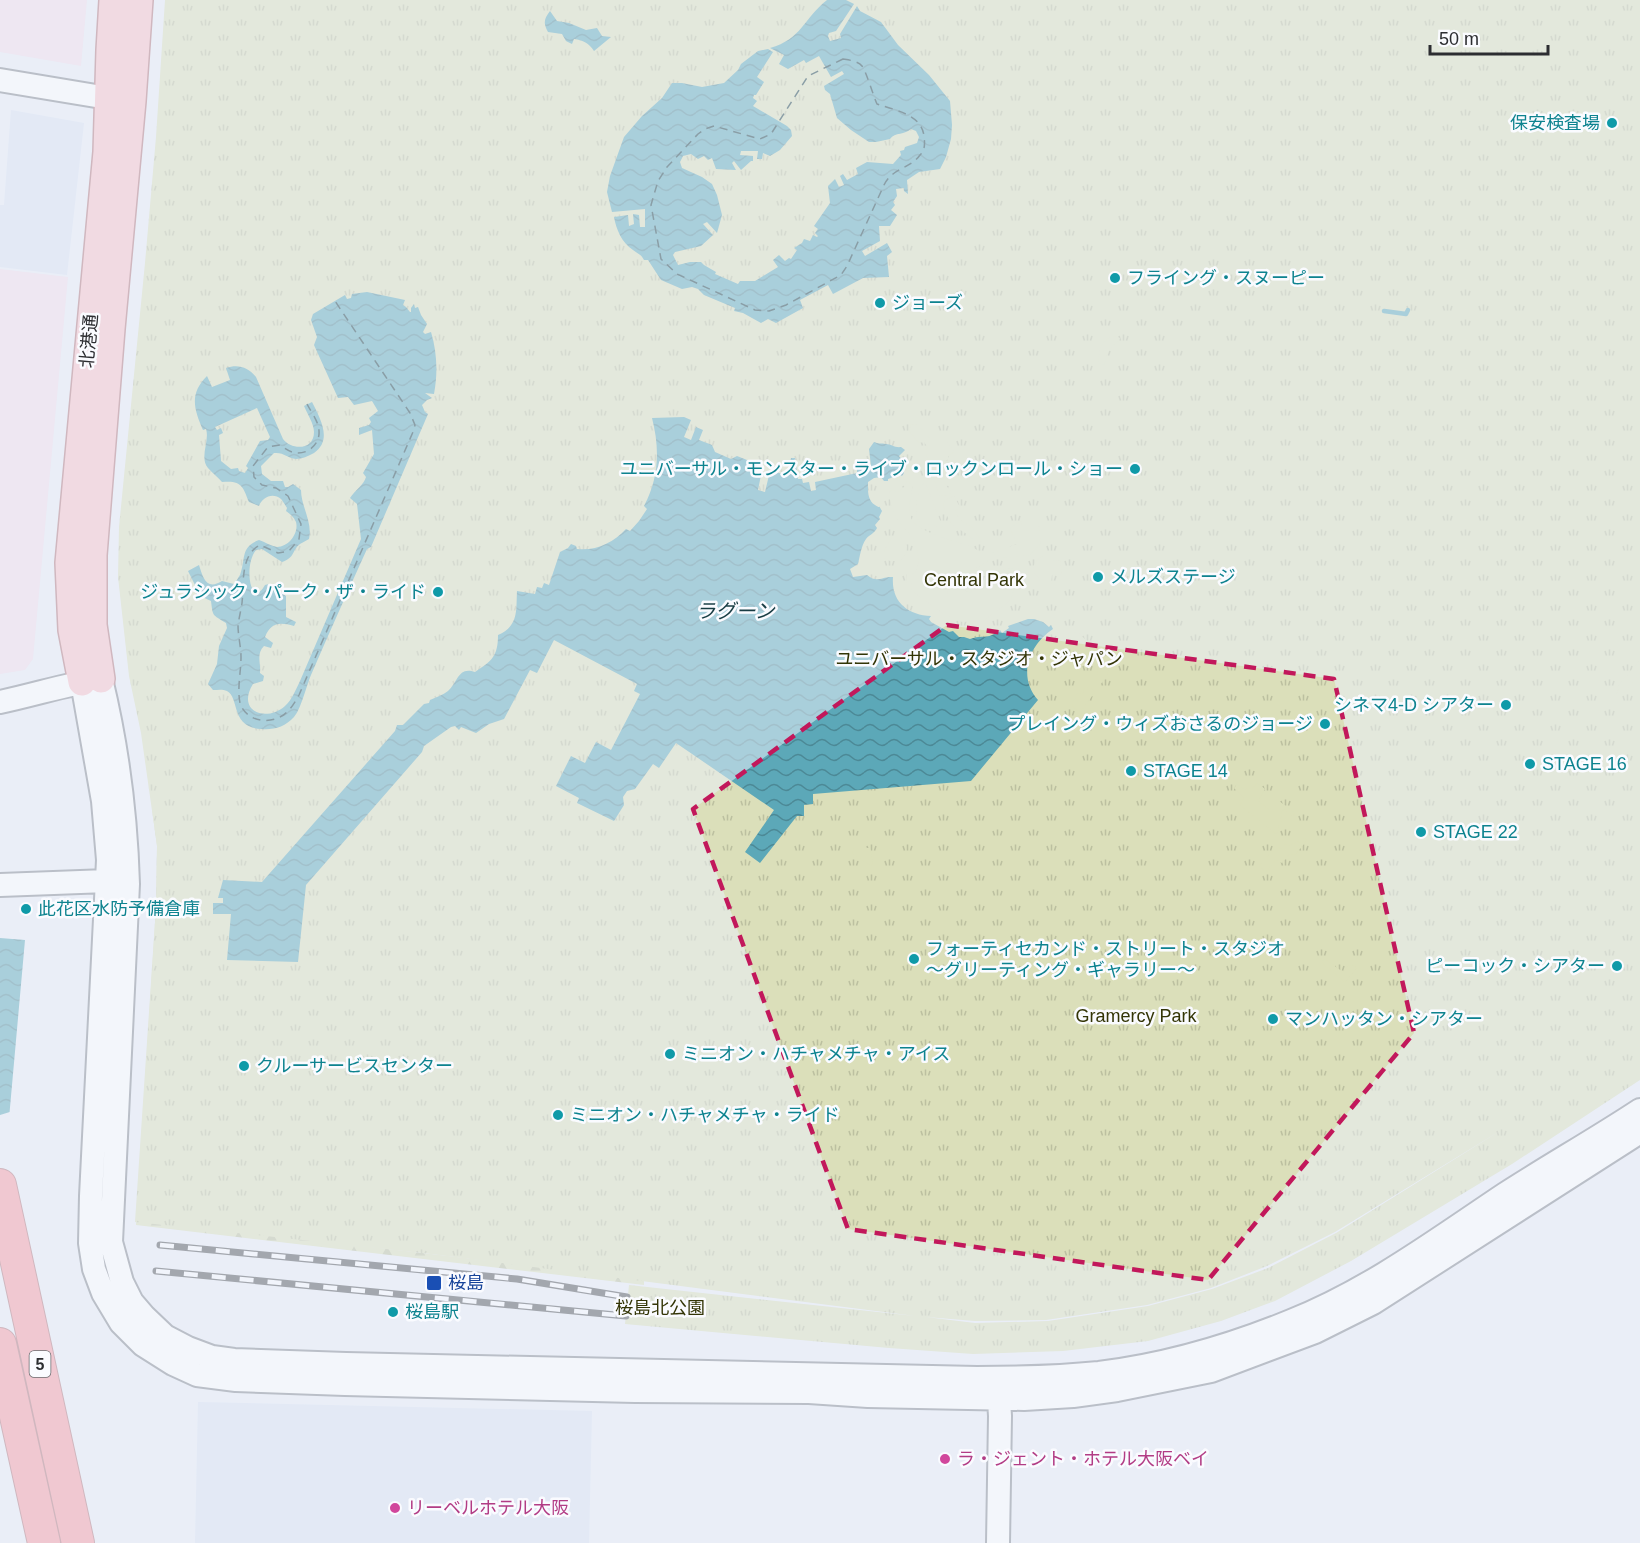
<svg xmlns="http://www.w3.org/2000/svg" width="1640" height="1543" viewBox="0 0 1640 1543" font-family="Helvetica,'Noto Sans JP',sans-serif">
  <defs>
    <pattern id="forest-firs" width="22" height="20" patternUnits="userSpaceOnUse" patternTransform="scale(1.5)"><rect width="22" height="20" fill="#dbdfba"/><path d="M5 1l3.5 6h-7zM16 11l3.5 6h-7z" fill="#bcc0a0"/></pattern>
    <pattern id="park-tufts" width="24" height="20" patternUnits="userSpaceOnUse" patternTransform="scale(1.5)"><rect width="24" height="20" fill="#dbdfba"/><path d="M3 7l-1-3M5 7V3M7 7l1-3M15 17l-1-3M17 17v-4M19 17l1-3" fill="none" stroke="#bcc0a0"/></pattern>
    <pattern id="water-waves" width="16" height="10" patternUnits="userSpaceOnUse" patternTransform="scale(1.5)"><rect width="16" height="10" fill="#5ca8b8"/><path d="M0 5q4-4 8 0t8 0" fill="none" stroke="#4c8996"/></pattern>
  </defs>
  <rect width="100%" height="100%" fill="#eaeef7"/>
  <path fill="#dbe2f2" d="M 11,110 L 84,123 L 67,275 L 0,267 L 0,205 L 4,205 Z
    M 198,1402 L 592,1411 L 589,1543 L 195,1543 Z"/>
  <path fill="#f3ddea" d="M 0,0 L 87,0 L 81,66 L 0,52 Z
    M 0,269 L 68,277 L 33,659 L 25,670 L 0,674 Z"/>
  <path fill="url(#forest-firs)" d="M 170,804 L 176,1224 L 644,1279 L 644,1285 L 136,1225 L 156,907 L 157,846 L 152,809 Z"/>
  <path fill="url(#park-tufts)" fill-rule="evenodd" d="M 165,0 L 1640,0 L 1640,1080 L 1512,1164 L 1351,1261 L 1275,1301 L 1221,1321 L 1148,1341 L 1063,1351 L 973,1354 L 889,1348 L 625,1324 L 629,1285 L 915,1316 L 431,1254 L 135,1222 L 156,907 L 157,846 L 141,733 L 129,676 L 118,577 L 119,527 L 145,263 L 156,137 ZM 1503,1129 L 1336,1233 L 1268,1268 L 1212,1289 L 1148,1306 L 1048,1321 L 975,1323 L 926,1317 L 975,1321 L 1046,1320 L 1147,1305 L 1211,1288 L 1267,1266 L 1335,1232 Z"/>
  <path fill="#dbdfba" d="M 1113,336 L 1120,338 L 1119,341 C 1106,349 1108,354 1104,365 L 1099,363 C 1098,351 1101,341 1113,336 Z
    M 911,424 L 918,425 L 932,441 L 947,441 L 954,452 L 948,456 L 949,459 L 935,467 L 934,473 L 939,482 L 945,484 L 952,493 L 945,496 L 939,495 L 925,450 L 928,448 L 924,442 L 919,443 L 909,431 Z
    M 907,481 L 913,486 C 911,495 908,506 910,515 C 913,533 959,541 974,548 C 980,551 984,556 988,561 L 967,574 L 962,572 L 954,574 C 948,580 945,586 948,595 L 952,587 L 959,588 L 971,593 L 973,584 L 983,582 L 1004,569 L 1020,568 L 1024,572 L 1016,583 L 1011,599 L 1005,605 L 983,621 L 962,622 L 945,615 L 912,591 L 911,583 L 906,583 L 907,574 L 915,573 L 919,562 L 917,550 L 913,538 L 896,518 L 890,500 L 889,492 L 892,490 L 898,492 L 905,486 Z
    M 924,483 L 926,484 L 943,528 L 922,523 L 917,519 C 915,507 916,493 924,483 Z
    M 954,496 L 960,507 L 955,511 C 958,518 964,524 971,526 L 982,542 C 968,539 972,537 962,531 C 957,528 958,530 954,526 C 948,521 946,512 943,505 L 945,500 Z
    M 1021,521 L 1022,527 L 1039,526 L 1041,543 L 1030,555 L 1003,558 L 992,553 L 1017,544 L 1010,528 Z
    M 892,537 L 900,537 L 907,546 L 906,554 L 900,561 L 890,561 L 883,558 L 883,553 Z
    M 1043,556 L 1050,556 L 1054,561 L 1060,560 L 1062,574 L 1052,575 L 1051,584 L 1039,578 L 1033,572 C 1033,563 1036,560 1043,556 Z
    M 1077,632 L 1094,647 L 1090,652 L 1080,647 L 1080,644 L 1067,645 L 1069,633 Z
    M 1099,651 L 1108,659 C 1109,673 1109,674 1100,685 L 1096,681 L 1098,669 L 1094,657 Z
    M 1640,660 L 1640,673 L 1620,698 L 1616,694 L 1619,689 L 1617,687 Z
    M 1090,687 L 1095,692 L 1081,711 L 1077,711 L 1072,705 L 1077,694 L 1083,693 L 1084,689 Z
    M 1257,783 L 1265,789 L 1258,801 L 1271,811 L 1279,801 L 1295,813 L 1293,816 L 1284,809 L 1281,813 L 1282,816 L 1280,819 L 1282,821 L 1278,826 L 1279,831 L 1276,834 L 1240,805 L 1244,798 L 1234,788 L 1237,784 L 1245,790 L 1248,787 L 1252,789 Z
    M 1304,838 L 1307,840 L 1295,855 L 1289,854 L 1282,863 L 1275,860 L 1266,872 L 1259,866 L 1275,847 L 1278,847 L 1281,849 L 1285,844 L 1290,846 L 1297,841 L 1300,843 Z
    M 854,848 L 870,848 L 873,863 L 871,866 L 852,853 Z
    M 1325,959 L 1343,972 L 1349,965 L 1352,965 L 1357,968 L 1345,982 L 1321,962 Z"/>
  <path fill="url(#water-waves)" fill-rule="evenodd" d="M 827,0 L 846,0 L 854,4 L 836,31 L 829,33 L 828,36 L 830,41 L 841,38 L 840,34 L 857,6 L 860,11 L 881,22 L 898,45 L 929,75 L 950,101 L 952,125 L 951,139 L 946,157 L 940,169 L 919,172 L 907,180 L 908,194 L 904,191 L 904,188 L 896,189 L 897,196 L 893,202 L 895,205 L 891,210 L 897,215 L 890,226 L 879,226 L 880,241 L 862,251 L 865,256 L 887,243 L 892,252 L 887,256 L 889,277 L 863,278 L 833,294 L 828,285 L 800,300 L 803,308 L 776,323 L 768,319 L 761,323 L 743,313 L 734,311 L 735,308 L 704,295 L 698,289 L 692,287 L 682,289 L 661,280 L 648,260 L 644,260 C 641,254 638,254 633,250 C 622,243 616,229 614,217 L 628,215 L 629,226 L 634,224 L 633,214 L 639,215 L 640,227 L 645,227 L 645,209 L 612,212 L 607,192 L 610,176 L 624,137 L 642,116 L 662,98 L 672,83 L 682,83 L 702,87 L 724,83 L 738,70 L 741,64 L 758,51 L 768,49 L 773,52 L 757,77 L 764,82 L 756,95 L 754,95 L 753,98 L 757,101 L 753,106 L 787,126 L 791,130 L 792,136 L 780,150 L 770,156 L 763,153 L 762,159 L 757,159 L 758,151 L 741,151 L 740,155 L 753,156 L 753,161 L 751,161 L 741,170 L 734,161 L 732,163 L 736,170 L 716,169 L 712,158 L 708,160 L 704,156 L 698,159 L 691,154 L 683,156 L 680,162 L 682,168 L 702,177 L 712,184 L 717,195 L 722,215 L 717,233 L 707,222 L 703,224 L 713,235 L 701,246 L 675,252 L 673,255 L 678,265 L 690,262 L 701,262 L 704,265 L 716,272 L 715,274 L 738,284 L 740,281 L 755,281 L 778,267 L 773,260 L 779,255 L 785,261 L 789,258 L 791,259 L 797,250 L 794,248 L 802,243 L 804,239 L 810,241 L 813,235 L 817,237 L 818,236 L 815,233 L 818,229 L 814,226 L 830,203 L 828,186 L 835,179 L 839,187 L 844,185 L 840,176 L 843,174 L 847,180 L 858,174 L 856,168 L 867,162 L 893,164 L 901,155 L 900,151 L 904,150 L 905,147 L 917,143 L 919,137 L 916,131 L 911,129 C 905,135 895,132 890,139 L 876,142 L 869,142 L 851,130 L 837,118 L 830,94 L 825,90 L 824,86 L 844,74 L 842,71 L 831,77 L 819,56 L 806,63 L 804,60 L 788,69 L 779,64 L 784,55 L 770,48 C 802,39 803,19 827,0 Z
    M 550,11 L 557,21 L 569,23 L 586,30 L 597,28 L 602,36 L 611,37 L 594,51 C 589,43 583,40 574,39 L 572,44 L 566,41 L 562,34 L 548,32 C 543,23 544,19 550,11 Z
    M 367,292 L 405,300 L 403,305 L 406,307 L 410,312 L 411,312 L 411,308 L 414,304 L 415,308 L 418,307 L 421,315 L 427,324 L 423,332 L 425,334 L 431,332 C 437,352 438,373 434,394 L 425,393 L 432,398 L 427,400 L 422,405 L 425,412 L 428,414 L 371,547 L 367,549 C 348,591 329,633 311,675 C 306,687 301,709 294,717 C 285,727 274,730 261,729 C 230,727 240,698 227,691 C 223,689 217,690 213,690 L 208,684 L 217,664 L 219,646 L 227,628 L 226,623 C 212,614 213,617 211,601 L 196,594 L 197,589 L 188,571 L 199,565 C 203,577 206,591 222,581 L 234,584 C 235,583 240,575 240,575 C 246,559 240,547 259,540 C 265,542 271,546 277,547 C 289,547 299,533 296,522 C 294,517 290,514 286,511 L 287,508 C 286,506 282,500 281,499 C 273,492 262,497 259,506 L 249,502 C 243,487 242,480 222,482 C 218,477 212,473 208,468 C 199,457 210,441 206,429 L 203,430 C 194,409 189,394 207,376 L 212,387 L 230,380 L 226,368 C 238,364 248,367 256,377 L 283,439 C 291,450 314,451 314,432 C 314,424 307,413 304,406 L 312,402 C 320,418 333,440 314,453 C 308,456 302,459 296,459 C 287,458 284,452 274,453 L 261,466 L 262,474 L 271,481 L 283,481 L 285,487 L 288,487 L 293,484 L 301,490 C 301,506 313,523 309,539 C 306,541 303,542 300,544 C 292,550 295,558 282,562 L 262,549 L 256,550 C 243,566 251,610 265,585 L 269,584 L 286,596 L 286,617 L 296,622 L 294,626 C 280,622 271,622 265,637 L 273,643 L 271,648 L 264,646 C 256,654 261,663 260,673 L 264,676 L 263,681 L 253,684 C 236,711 266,723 285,706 C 292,700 296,689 300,681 L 361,539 L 357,504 L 350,498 C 355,490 364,485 366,477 L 363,473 L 374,454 L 372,430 L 359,435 L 359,428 L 369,425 L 371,422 L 369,418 L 378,411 L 372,401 L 354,405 L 348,397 L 338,398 L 314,345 L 317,337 L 311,320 L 313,314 L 345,295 L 347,299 L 351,298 L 352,294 ZM 257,408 L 270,437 L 268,440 L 260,441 L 246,466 L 248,468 L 245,473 L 239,471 L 238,468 L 231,469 L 221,461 L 219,435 L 223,433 L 221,428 L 217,430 L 215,427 Z
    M 684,417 L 691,420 L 684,437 L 691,440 L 696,427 L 703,430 L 699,440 L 712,445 L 715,452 L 731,459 L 737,456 L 747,460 L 754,461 L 752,467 L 762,470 L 758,490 L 765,492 L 770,471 L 788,475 L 791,458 L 795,458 L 798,479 L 802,479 L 803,483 L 809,482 L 811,491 L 816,490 L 815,482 L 857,473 L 857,469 L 871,466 L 869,449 L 874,442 C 878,444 881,443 886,444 C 891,444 895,448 901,447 L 905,450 L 899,456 L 902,460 L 899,465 L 904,473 L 902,476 L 897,473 L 891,478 L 888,479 L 888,481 L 884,481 L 881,477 L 874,478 L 868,482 C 868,490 867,500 875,505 C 882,510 877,503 882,511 L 879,517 L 880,519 L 875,525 L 877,528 C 874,534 870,534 866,539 C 861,546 860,556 858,564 L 850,569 L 853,577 L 867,575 C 878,584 881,576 893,577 C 891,602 908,615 931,616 L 929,619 L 931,622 L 949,632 L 953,631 L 959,637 L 964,637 L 970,639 C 983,634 986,641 1000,630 L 1002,633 L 1009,628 L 1008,626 L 1028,619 L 1034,619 L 1043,622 L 1049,627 L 1051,625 L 1053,629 C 1029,645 1017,676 1038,700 L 971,781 L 813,794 L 813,804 L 804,805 L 804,816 L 797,816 L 760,863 L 745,852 L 774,810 L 676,743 L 659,768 L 653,764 L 635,789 L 627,791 L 623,797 L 624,805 L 614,821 L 577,803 L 579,798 L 556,786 L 571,756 L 585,763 L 596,742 L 611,750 L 640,694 L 634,691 L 637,684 L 554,640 L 537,673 L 530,670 L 504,719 L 489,724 L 476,733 L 461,727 L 459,730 L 455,726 L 451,727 L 424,746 L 422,752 L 306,885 L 298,962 L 227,960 L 231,914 L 213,914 L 213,903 L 223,903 L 223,898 L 218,898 L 223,880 L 262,882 L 395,731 L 397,725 L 403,725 L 424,704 L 429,703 L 430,700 C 436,697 443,695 448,691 C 458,682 458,666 475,672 C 492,661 498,656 498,635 C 519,626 516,610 517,591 L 535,594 L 537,587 L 542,588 L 544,583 L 549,585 L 560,552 L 568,548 L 571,544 L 576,546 L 577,549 C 596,551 613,543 626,529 L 630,531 L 639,521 L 647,509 L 644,506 C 659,478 660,449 652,418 Z
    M 0,938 L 25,940 L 0,1219 Z"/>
  <path fill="#eaeef7" d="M 13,1111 L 3,1219 L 0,1222 L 0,1115 Z"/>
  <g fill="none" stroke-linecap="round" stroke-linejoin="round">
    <path stroke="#5ca8b8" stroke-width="4.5" d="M 1384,311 L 1406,314 L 1408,310"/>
    <path stroke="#173c43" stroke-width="1.5" stroke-dasharray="8 6" stroke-linecap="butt" d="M 843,59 C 849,60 858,61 862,66 C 866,71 873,95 877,104 C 895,110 923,115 924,137 C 925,144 925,150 920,155 C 913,165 902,167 893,174 C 889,177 886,181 884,185 L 847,266 L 841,275 L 786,305 L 769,311 L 755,310 L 677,274 L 661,259 L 651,205 L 658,181 L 667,167 L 698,134 L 705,129 L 714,126 L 760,139 L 771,134 L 808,76 Z
      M 307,404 C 311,412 319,422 319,431 C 320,443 310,453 298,453 C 291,453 286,449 280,445 L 268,447 L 253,466 L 254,477 L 262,485 L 276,488 L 288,496 L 301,524 L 299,539 L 289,551 L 278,553 L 260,545 C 240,555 244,584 242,603 C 241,610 239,618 238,625 C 238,636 241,647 241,657 C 241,672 237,688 240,703 C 245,719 264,724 278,718 C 288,714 294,704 299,695 L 413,432 L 415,425 L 410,413 L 335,301"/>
    <defs>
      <path id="minor" d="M 0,80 L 126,101
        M 82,682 L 103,801 L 108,860 L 91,1196 L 90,1243 L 94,1269 L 103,1293 L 121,1323 L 143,1345 L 173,1364 L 197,1375 L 236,1380 L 345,1384 L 635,1391 L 809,1392 L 868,1396 L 1024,1399 L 1073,1396 L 1117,1390 L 1211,1371 L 1315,1332 L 1373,1303 L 1640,1132
        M 0,702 C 34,695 67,684 101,679 C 117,745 126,815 128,884 L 111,1242 L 122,1282 L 132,1302 L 144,1316 L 165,1336 L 188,1348 L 212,1357 L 234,1360 L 346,1364 L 977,1378 C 1017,1378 1059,1377 1099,1373 C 1164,1365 1230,1346 1291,1321 C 1369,1290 1436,1240 1505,1194 C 1550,1165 1596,1139 1640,1110
        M 0,885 L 107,881 L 121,883
        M 998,1543 L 1000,1416 L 998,1385"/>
      <path id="major" d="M 101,679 L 93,625 L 93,555 L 111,329 L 132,101 L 139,0
        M 82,682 L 72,630 L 69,563 L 107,152 L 110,50 L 113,0"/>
      <path id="highway" d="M 0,1185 L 78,1543
        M 0,1344 L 44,1543"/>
    </defs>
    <use href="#minor" stroke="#82868e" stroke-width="26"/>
    <use href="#major" stroke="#b1747a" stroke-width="30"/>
    <use href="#highway" stroke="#b1747a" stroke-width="34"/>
    <use href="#minor" stroke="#fff" stroke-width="22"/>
    <use href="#major" stroke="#fbc2c7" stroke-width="27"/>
    <use href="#highway" stroke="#f99aa2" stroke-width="32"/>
    <defs>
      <path id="rail" d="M 160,1245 L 517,1279 L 627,1297
        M 156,1271 L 626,1316"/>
    </defs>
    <use href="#rail" stroke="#4f5055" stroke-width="7"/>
    <use href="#rail" stroke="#fafbff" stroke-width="4.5" stroke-dasharray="14" stroke-linecap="butt"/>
  </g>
  <path d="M0 0H1640V1543H0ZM 947,625 L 1334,679 L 1414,1033 L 1208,1280 L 848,1229 L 693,809 Z" fill="#eaeef7" fill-opacity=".55" fill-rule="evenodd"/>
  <path fill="none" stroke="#c2185b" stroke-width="4.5" stroke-dasharray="12 8" stroke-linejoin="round" d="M 947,625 L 1334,679 L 1414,1033 L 1208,1280 L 848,1229 L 693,809 Z"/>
  <g fill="#0f9aa8" stroke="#fafbff" stroke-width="2">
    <circle cx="1612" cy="123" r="6"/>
    <circle cx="1115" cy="278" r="6"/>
    <circle cx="880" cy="303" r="6"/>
    <circle cx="1135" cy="469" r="6"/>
    <circle cx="1098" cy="577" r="6"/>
    <circle cx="438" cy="592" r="6"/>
    <circle cx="1506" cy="705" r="6"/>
    <circle cx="1325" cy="724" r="6"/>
    <circle cx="1530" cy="764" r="6"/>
    <circle cx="1131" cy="771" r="6"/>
    <circle cx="1421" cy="832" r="6"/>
    <circle cx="26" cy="909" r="6"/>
    <circle cx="914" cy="959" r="6"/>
    <circle cx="1617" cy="966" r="6"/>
    <circle cx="1273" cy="1019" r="6"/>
    <circle cx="670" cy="1054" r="6"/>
    <circle cx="244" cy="1066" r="6"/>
    <circle cx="558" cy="1115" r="6"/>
    <circle cx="393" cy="1312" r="6"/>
  </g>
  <rect fill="#1a4fb4" stroke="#fafbff" stroke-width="2" x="426" y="1275" width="16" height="16" rx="3"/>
  <g fill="#d1479c" stroke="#fafbff" stroke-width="2">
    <circle cx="945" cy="1459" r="6"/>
    <circle cx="395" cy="1508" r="6"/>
  </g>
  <g text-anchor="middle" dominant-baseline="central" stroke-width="5" stroke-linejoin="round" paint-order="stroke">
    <rect fill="#fafbff" stroke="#6a6b6f" stroke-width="1.5" x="29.5" y="1351" width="21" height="26" rx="4.5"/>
    <g font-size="16" font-weight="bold" fill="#2c2d31">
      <text x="40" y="1364">5</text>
    </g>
    <g font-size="18" fill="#0d838f" stroke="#fafbff" text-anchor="start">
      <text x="1600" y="123" text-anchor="end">保安検査場</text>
      <text x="1127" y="278">フライング・スヌーピー</text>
      <text x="892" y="303">ジョーズ</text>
      <text x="1123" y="469" text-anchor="end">ユニバーサル・モンスター・ライブ・ロックンロール・ショー</text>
      <text x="1110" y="577">メルズステージ</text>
      <text x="426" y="592" text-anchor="end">ジュラシック・パーク・ザ・ライド</text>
      <text x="1494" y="705" text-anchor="end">シネマ4-D シアター</text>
      <text x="1313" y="724" text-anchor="end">プレイング・ウィズおさるのジョージ</text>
      <text x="1542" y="764">STAGE 16</text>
      <text x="1143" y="771">STAGE 14</text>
      <text x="1433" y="832">STAGE 22</text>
      <text x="38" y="909">此花区水防予備倉庫</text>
      <text x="926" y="949">フォーティセカンド・ストリート・スタジオ<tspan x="926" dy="21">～グリーティング・ギャラリー～</tspan></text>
      <text x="1605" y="966" text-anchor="end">ピーコック・シアター</text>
      <text x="1285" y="1019">マンハッタン・シアター</text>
      <text x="682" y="1054">ミニオン・ハチャメチャ・アイス</text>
      <text x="256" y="1066">クルーサービスセンター</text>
      <text x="570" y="1115">ミニオン・ハチャメチャ・ライド</text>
      <text x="405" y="1312">桜島駅</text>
    </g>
    <g font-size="18" fill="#2c2d31" stroke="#fafbff">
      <text transform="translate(89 341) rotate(-85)">北港通</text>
    </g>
    <g font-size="18" fill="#333506" stroke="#fafbff">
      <text x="974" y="580">Central Park</text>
      <text x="979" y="659">ユニバーサル・スタジオ・ジャパン</text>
      <text x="1136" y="1016">Gramercy Park</text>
      <text x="660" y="1308">桜島北公園</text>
    </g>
    <g font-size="18" fill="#164399" stroke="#fafbff" text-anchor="start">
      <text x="448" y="1283">桜島</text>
    </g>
    <g font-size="18" fill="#b23c85" stroke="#fafbff" text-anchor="start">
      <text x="957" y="1459">ラ・ジェント・ホテル大阪ベイ</text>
      <text x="407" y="1508">リーベルホテル大阪</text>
    </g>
    <g font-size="20" font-style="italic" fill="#173c43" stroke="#fafbff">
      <text x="735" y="611">ラグーン</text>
    </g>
  </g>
  <path d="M1430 45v9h118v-9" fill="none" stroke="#2c2d31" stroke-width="3"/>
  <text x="1439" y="45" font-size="18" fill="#2c2d31" stroke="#fafbff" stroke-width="4.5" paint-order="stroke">50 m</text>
</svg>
